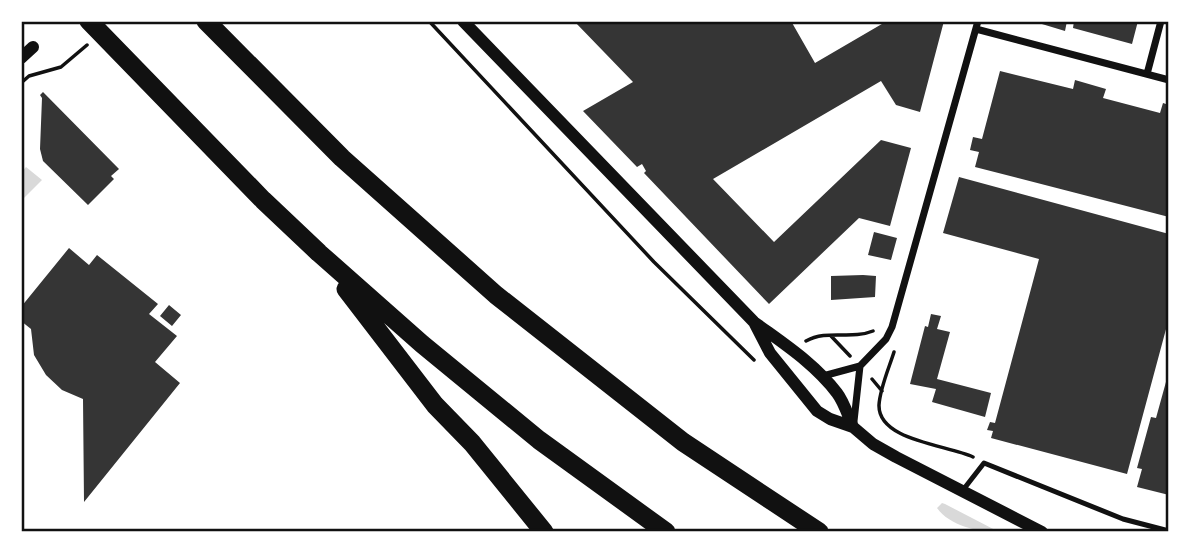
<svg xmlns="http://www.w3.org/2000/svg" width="1190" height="553" viewBox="0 0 1190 553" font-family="Quicksand,sans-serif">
  <rect width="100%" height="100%" fill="#fff"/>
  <path fill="#d9d9d9" d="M 26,167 L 42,180 L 21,201 L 21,173 Z
    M 942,503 L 945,504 L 999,532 C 978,532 950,526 937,508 Z"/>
  <path fill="#353535" d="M 574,21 L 791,21 L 815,63 L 887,21 L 944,21 L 920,112 L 896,105 L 881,81 L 713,179 L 774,242 L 881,140 L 911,148 L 890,226 L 859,218 L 769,304 L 644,173 L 646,171 L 642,164 L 637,167 L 583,111 L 633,82 Z
    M 1032,21 L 1067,21 L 1065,31 Z
    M 1074,21 L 1138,21 L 1132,44 L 1073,28 Z
    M 1000,71 L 1073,89 L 1075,80 L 1106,89 L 1103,98 L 1160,113 L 1163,103 L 1169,105 L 1169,217 L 975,167 L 979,152 L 970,150 L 973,137 L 982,139 Z
    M 43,92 L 119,169 L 111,176 L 114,179 L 88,205 L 43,161 L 40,149 L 42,98 L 40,95 Z
    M 959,177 L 1169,234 L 1169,318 L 1127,474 L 991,438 L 993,431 L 987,430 L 990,422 L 995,423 L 1039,259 L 943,233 Z
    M 874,232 L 897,238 L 891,260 L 868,255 Z
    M 69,248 L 89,265 L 97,255 L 158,304 L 149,314 L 177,336 L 155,362 L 180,383 L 84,502 L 83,399 L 62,390 L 46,375 L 34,355 L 31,329 L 21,321 L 21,307 Z
    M 863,275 L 876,276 L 875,297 L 831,300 L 831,276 Z
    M 169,305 L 181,315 L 172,326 L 160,316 Z
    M 931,314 L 941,316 L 937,329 L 950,332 L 937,379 L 991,393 L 985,417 L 932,402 L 936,389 L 910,384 L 925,326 L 928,327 Z
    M 1169,371 L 1169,495 L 1137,487 L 1142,469 L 1137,468 L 1151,417 L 1156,418 Z"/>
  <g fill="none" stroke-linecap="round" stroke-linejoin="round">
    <path stroke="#111" stroke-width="3.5" d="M 429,21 L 654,262 L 754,360
      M 21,83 L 29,76 L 61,67 L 87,45
      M 831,336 L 850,356
      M 806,341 C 827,329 851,340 873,331
      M 894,352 C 889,368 880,388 879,405 C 878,441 948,445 973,457
      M 872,379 L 882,391"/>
    <path stroke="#111" stroke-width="5" d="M 963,490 L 984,463 L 1123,519 L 1169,531"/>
    <path stroke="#111" stroke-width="7" d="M 976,29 L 1169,80
      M 1147,74 L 1161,21
      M 823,376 L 860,366 L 886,339 L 892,327 L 978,21
      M 854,421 L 860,366"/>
    <path stroke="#111" stroke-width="12" d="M 463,21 L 754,322 C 784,344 814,363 837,393 C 844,402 848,416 853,427
      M 21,58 L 33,47
      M 755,324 L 770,353 L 817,411 L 830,419 L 853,427 L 873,444 L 896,457 L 1042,532"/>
    <path stroke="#111" stroke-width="19" d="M 89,21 L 263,200 L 319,253 L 422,344 L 539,440 L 666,532
      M 206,21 L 342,158 L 496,295 L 683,442 L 819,532
      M 346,289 L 435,405 L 472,443 L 544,532"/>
  </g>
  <rect width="1190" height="553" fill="none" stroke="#ffffff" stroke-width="46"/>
  <rect x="23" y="23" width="1144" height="507" fill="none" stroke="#111" stroke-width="2.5"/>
</svg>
